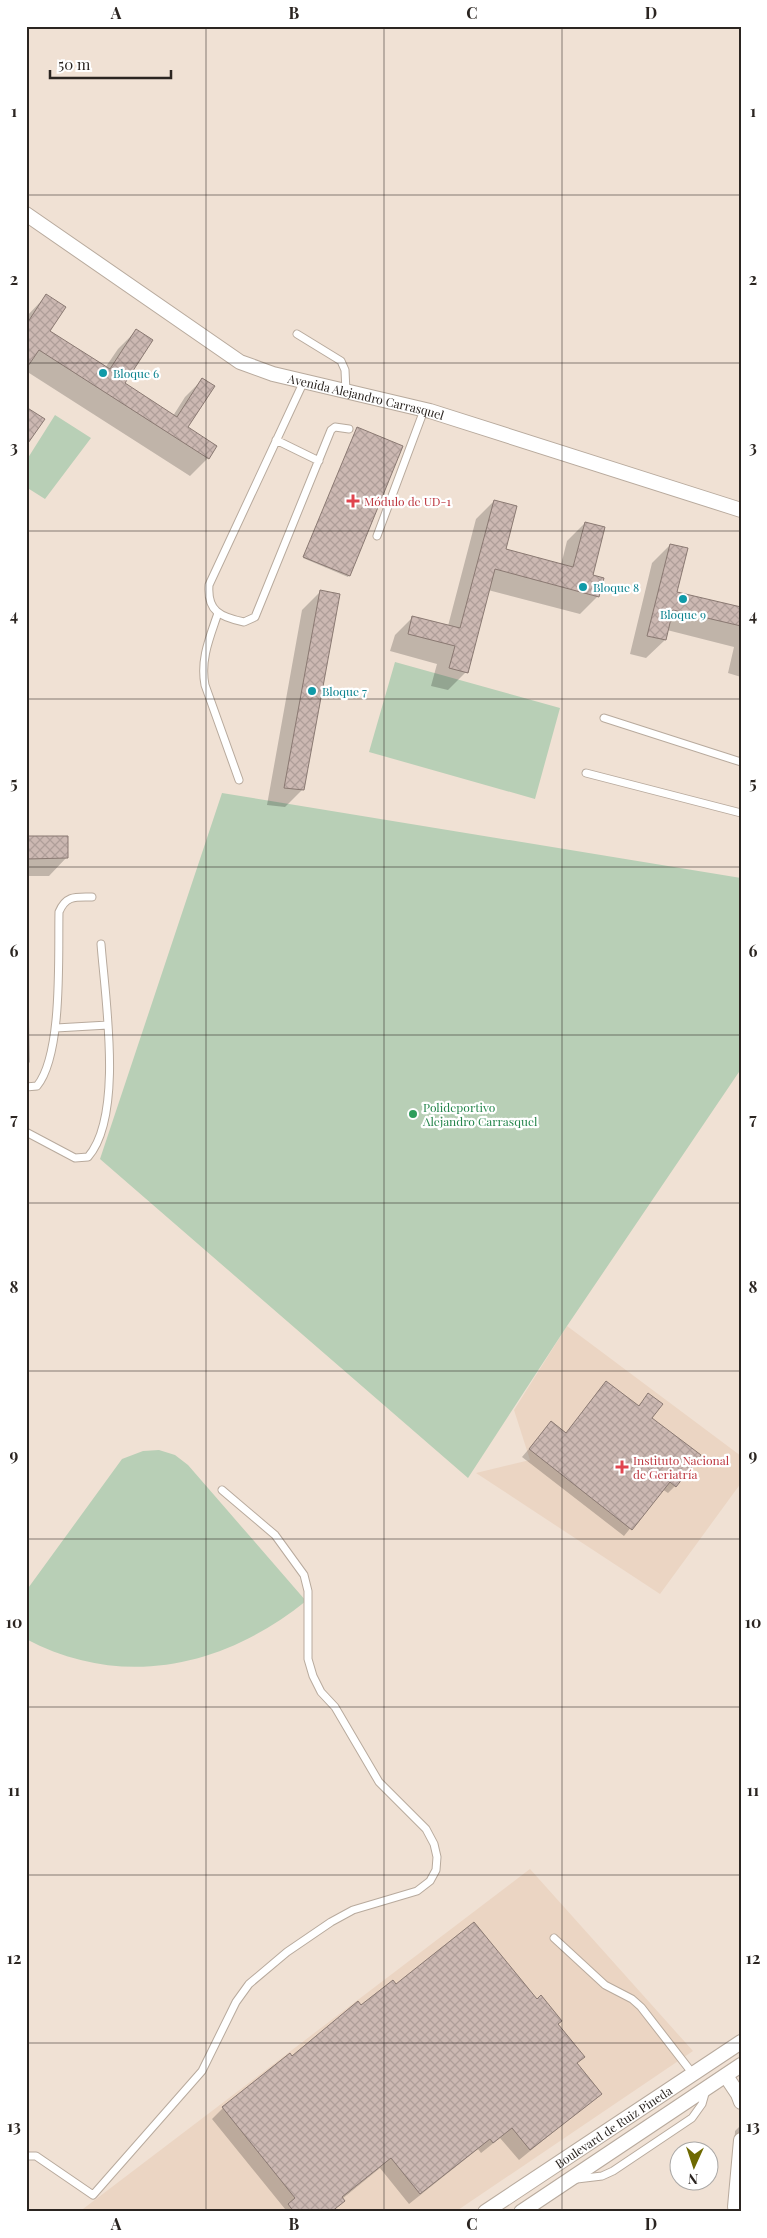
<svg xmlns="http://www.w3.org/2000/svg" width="767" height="2238" viewBox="0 0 767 2238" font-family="'Playfair Display',serif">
  <defs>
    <pattern id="building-cross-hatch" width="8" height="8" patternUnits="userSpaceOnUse" patternTransform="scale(1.25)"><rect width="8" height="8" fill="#ccb8b2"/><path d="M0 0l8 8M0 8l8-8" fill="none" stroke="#af9e99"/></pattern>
  </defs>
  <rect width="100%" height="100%" fill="#f0e1d4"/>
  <path fill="#ebd5c3" d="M 567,1326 L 741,1456 L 741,1483 L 660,1594 L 476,1473 L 530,1460 L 514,1410 Z
    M 530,1869 L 693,2051 L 455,2212 L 79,2212 Z"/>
  <path fill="#b8cfb6" d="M 55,415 L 91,438 L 45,499 L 26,487 L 26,461 Z
    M 395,662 L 560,708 L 535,799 L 369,752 Z
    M 222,793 L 741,878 L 741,1069 L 567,1326 L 468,1478 L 100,1159 Z
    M 159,1450 L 175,1455 L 188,1465 L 306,1601 C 224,1667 123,1690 26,1639 L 26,1591 L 122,1459 L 143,1451 Z"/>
  <path fill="#0003" d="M 46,296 L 48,331 L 105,368 L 118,349 L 136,331 L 123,384 L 173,416 L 185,397 L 203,379 L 186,428 L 215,446 L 208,458 L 190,476 L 26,371 L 26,317 Z
    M 357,428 L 349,575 L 348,577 L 303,558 Z
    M 494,501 L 504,550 L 561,565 L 567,541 L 585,523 L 591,576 L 598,596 L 580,614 L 488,590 L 466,672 L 448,690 L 431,686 L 437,664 L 390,651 L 395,635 L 413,617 L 448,626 L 476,519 Z
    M 670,545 L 676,592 L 741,608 L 741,677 L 728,673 L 734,647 L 667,630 L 665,640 L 646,658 L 630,654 L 652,563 Z
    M 320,592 L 303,789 L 285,807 L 267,805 L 302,610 Z
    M 26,838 L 67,857 L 49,876 L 26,876 Z
    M 26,886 L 30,1062 L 26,1066 Z
    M 649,1395 L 650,1419 L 675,1486 L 668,1493 L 662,1489 L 624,1536 L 522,1457 L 551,1423 L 565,1434 L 638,1406 Z
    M 396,1986 L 557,2024 L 583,2057 L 576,2064 L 600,2094 L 519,2160 L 500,2138 L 481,2153 L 478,2149 L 409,2204 L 380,2168 L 342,2199 L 343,2201 L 332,2212 L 282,2212 L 285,2209 L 212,2119 L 223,2108 L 361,2007 Z
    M 741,2125 L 741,2212 L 731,2212 L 735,2131 Z"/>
  <path fill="url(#building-cross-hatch)" stroke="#8a7972" d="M 46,294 L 66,307 L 50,331 L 110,369 L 136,329 L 153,340 L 125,383 L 177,417 L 202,378 L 215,386 L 188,427 L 217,446 L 209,459 L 39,350 L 26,369 L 26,325 Z
    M 26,407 L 45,419 L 26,446 Z
    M 357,427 L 403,446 L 350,576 L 303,557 Z
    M 494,500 L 517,506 L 506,549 L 573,567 L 585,522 L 605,527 L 593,575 L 604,578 L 599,597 L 495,569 L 468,673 L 449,668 L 455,646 L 408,634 L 412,616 L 460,628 Z
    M 670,544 L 688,548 L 677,592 L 741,607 L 741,626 L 673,610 L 666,640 L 647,636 Z
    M 320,590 L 340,594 L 304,790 L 284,788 Z
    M 26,836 L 68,836 L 68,858 L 26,859 Z
    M 606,1381 L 639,1406 L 648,1393 L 663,1404 L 652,1418 L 701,1455 L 676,1487 L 670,1482 L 632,1530 L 529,1449 L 551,1421 L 566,1433 Z
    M 474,1922 L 537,1999 L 541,1995 L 562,2021 L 558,2024 L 585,2057 L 577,2063 L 602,2094 L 530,2150 L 512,2128 L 493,2143 L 490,2139 L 420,2194 L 391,2158 L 342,2197 L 345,2201 L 331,2212 L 294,2212 L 288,2204 L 295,2198 L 222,2107 L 290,2053 L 292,2056 L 358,2001 L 361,2005 L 393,1980 L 396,1984 Z"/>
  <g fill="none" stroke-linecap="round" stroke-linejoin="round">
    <defs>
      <path id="lane" d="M 297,334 L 341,361 L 345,370 L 346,392
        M 304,381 L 209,585 C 207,611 220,617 244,622 L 255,617 L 331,430 L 335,427 L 349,429
        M 276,440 L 319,461
        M 377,536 L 424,410
        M 218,613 C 210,637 200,659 205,685 L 239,780
        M 604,718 L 741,762
        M 586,773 L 741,813
        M 56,1028 L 108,1025
        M 26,1087 L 37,1086 C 63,1054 58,955 59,912 C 66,895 76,897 92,897
        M 26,1132 L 75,1158 L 88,1157 C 124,1116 105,997 101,944
        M 554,1938 L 605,1985 L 632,1999 L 641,2007 L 693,2074
        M 26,2156 L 36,2156 L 93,2195 L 202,2071 L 236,2002 L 249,1984 L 287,1952 L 331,1922 L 353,1910 L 417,1891 L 430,1881 L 436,1870 L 437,1857 L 434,1844 L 426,1829 L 379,1782 L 335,1707 L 321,1692 L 313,1676 L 308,1659 L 308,1591 L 304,1575 L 275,1535 L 222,1490
        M 577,2179 L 602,2176 L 613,2171 L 692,2118 L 702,2104 L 706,2090"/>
      <g id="street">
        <path id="s1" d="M 26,214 L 240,362 L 273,374 L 430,411 L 741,510"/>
        <path d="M 726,2076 L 738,2094 L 741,2102"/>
        <path d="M 735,2207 L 741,2140"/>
        <path id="s2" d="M 485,2212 L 741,2042"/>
        <path d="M 521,2212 L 741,2065"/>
      </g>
    </defs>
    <use href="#lane" stroke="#b8aa9d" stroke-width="9"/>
    <use href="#street" stroke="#b8aa9d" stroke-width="16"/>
    <use href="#lane" stroke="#fff" stroke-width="7"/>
    <use href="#street" stroke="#fff" stroke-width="14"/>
  </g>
  <path fill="none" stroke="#2b2521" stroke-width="1" stroke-opacity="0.55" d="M 206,26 L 206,2212M 384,26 L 384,2212M 562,26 L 562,2212M 26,195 L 741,195M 26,363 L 741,363M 26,531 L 741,531M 26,699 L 741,699M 26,867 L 741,867M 26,1035 L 741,1035M 26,1203 L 741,1203M 26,1371 L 741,1371M 26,1539 L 741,1539M 26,1707 L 741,1707M 26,1875 L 741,1875M 26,2043 L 741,2043"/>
  <g fill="#0f9aa8" stroke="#fff" stroke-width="2">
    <circle cx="103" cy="373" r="5"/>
    <circle cx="583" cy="587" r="5"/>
    <circle cx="683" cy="599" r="5"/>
    <circle cx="312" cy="691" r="5"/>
  </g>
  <g fill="#e0444e" stroke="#fff" stroke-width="2">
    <path d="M350.5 493.5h5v5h5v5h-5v5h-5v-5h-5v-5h5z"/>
    <path d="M619.5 1459.5h5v5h5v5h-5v5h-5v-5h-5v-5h5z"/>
  </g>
  <circle fill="#2e9e5b" stroke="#fff" stroke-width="2" cx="413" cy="1114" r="5"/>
  <g text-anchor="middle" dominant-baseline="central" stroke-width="4.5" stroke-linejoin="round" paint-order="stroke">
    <g font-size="12" fill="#0d838f" stroke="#fff" text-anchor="start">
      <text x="113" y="373">Bloque 6</text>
      <text x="593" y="587">Bloque 8</text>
      <text x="683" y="614" text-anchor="middle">Bloque 9</text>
      <text x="322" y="691">Bloque 7</text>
    </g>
    <g font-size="12" fill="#2b2521" stroke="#fff">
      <text stroke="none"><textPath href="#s1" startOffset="391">Avenida Alejandro Carrasquel</textPath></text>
      <text stroke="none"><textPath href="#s2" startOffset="154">Boulevard de Ruiz Pineda</textPath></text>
    </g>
    <g font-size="12" fill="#be3a42" stroke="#fff" text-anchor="start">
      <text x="364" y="501">Módulo de UD-1</text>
      <text x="633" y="1460">Instituto Nacional<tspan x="633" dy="14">de Geriatría</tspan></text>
    </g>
    <g font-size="12" fill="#27864d" stroke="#fff" text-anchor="start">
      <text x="423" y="1107">Polideportivo<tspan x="423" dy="14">Alejandro Carrasquel</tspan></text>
    </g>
  </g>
  <rect width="767" height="2238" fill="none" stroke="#ffffff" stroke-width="55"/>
  <g transform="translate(694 2166) rotate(183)"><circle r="24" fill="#ffffff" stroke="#aaa8a6"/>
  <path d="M0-4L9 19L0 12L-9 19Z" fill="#6e6901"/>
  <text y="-8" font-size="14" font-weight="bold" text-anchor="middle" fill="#2b2521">N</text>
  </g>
  <path d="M50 70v8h121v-8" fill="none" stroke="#2b2521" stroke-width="2.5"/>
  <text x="58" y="70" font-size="15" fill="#2b2521" stroke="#ffffff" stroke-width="4" paint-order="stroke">50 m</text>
  <rect x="28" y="28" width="712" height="2182" fill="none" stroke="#2b2521" stroke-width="2"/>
  <g font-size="16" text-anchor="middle" font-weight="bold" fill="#2b2521">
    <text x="116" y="19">A</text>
    <text x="294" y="19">B</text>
    <text x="472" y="19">C</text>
    <text x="651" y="19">D</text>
    <text x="14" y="117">1</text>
    <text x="753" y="117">1</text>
    <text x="14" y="285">2</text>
    <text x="753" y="285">2</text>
    <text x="14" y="453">3</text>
    <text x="753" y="453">3</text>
    <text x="14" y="621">4</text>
    <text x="753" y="621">4</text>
    <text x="14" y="789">5</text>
    <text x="753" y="789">5</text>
    <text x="14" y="957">6</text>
    <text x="753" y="957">6</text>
    <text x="14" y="1125">7</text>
    <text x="753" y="1125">7</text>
    <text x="14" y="1293">8</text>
    <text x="753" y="1293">8</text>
    <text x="14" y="1461">9</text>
    <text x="753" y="1461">9</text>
    <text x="14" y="1628">10</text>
    <text x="753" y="1628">10</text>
    <text x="14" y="1796">11</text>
    <text x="753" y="1796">11</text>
    <text x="14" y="1964">12</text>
    <text x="753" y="1964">12</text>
    <text x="14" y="2132">13</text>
    <text x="753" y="2132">13</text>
    <text x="116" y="2230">A</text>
    <text x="294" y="2230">B</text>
    <text x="472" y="2230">C</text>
    <text x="651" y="2230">D</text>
  </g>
</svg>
